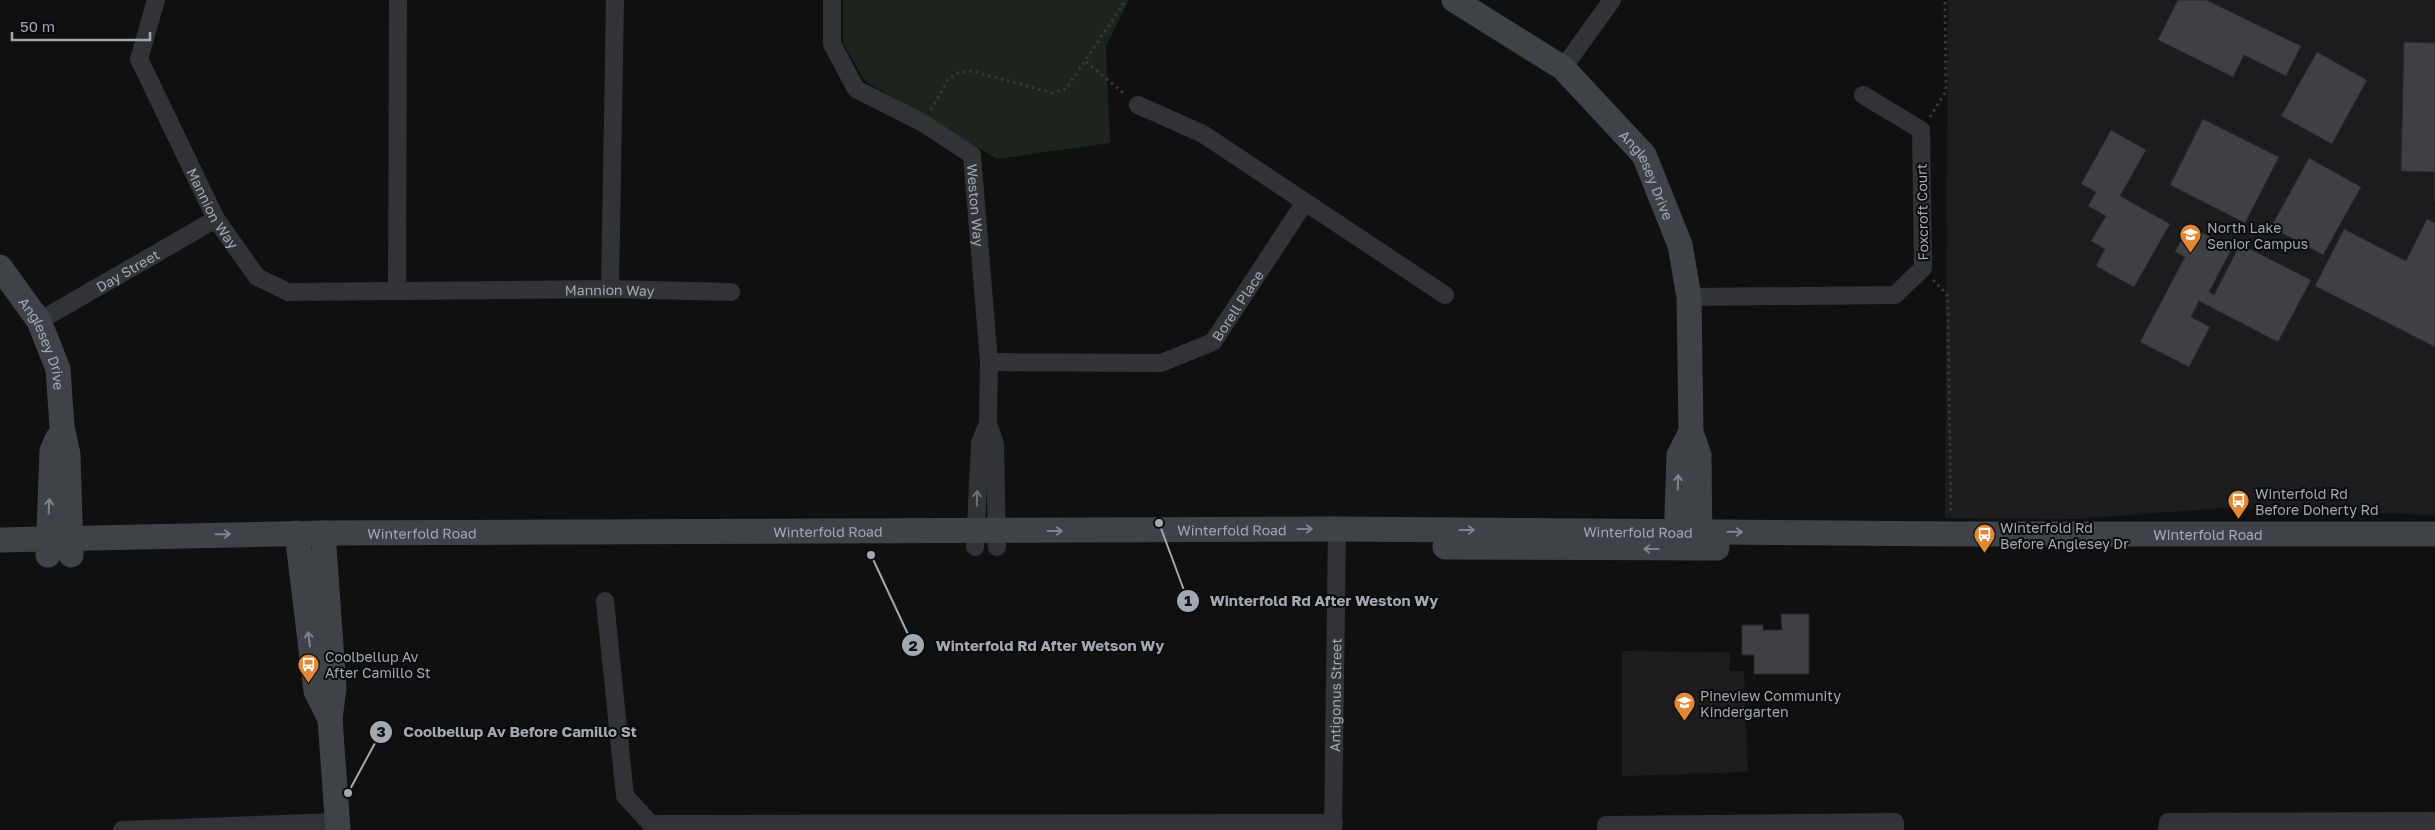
<svg xmlns="http://www.w3.org/2000/svg" width="2435" height="830" viewBox="0 0 2435 830" font-family="'Golos Text',sans-serif">
  <rect width="100%" height="100%" fill="#101011"/>
  <path fill="#1c1c1e" d="M 1948,0 L 2435,0 L 2435,515 L 2223,508 L 2077,519 L 1945,518 Z
    M 1622,651 L 1730,652 L 1730,671 L 1744,671 L 1748,772 L 1622,776 Z"/>
  <path fill="#1d231d" d="M 843,0 L 1129,0 L 1106,46 L 1110,143 L 997,159 L 865,81 L 843,44 Z"/>
  <path fill="#3f4044" stroke="#2a2b2d" d="M 2178,0 L 2206,0 L 2301,46 L 2286,76 L 2244,55 L 2233,77 L 2158,40 Z
    M 2404,42 L 2435,43 L 2435,203 L 2435,172 L 2401,171 Z
    M 2317,52 L 2367,80 L 2332,144 L 2281,116 Z
    M 2203,119 L 2279,157 L 2245,223 L 2170,185 Z
    M 2111,130 L 2146,150 L 2120,196 L 2170,224 L 2134,287 L 2096,266 L 2105,249 L 2091,241 L 2106,216 L 2088,206 L 2096,192 L 2081,184 Z
    M 2309,158 L 2361,187 L 2323,255 L 2271,227 Z
    M 2427,219 L 2435,223 L 2435,347 L 2315,286 L 2344,229 L 2406,261 Z
    M 2189,226 L 2232,248 L 2209,292 L 2214,295 L 2240,244 L 2311,280 L 2278,342 L 2199,301 L 2191,317 L 2210,327 L 2189,367 L 2140,342 L 2185,257 L 2175,252 Z
    M 1781,614 L 1809,614 L 1809,674 L 1754,674 L 1754,655 L 1742,655 L 1742,625 L 1763,625 L 1763,630 L 1782,630 Z"/>
  <g fill="none" stroke-linecap="round" stroke-linejoin="round">
    <path stroke="#373a3d" stroke-width="3" stroke-dasharray="2.5 4" stroke-linecap="butt" d="M 1086,62 L 1126,95
      M 931,110 L 948,80 L 956,73 L 972,71 L 1052,93 L 1066,89 L 1126,0
      M 1930,117 L 1946,91 L 1945,0
      M 1933,280 L 1947,294 L 1948,315 L 1951,513"/>
    <g stroke="#313336" stroke-width="18">
      <path id="s1" d="M 156,0 L 139,59 L 216,219 L 257,277 L 288,292 L 610,289 L 731,292"/>
      <path id="s2" d="M 832,0 L 832,44 L 856,89 L 923,123 L 972,155 L 989,362 L 988,423 L 980,443 L 975,547"/>
      <path d="M 1563,68 L 1612,0"/>
      <path d="M 1138,105 L 1203,134 L 1445,295"/>
      <path d="M 397,289 L 398,0"/>
      <path d="M 610,289 L 615,0"/>
      <path d="M 1689,297 L 1895,295 L 1923,268 L 1921,130 L 1863,95"/>
      <path id="s3" d="M 39,321 L 216,219"/>
      <path id="s4" d="M 989,362 L 1161,363 L 1213,342 L 1305,202"/>
      <path d="M 988,423 L 995,444 L 997,547"/>
      <path d="M 605,601 L 625,796 L 651,824 L 1334,823"/>
      <path d="M 122,830 L 337,822"/>
      <path id="s5" d="M 1333,830 L 1337,529"/>
      <path d="M 1606,830 L 1606,825 L 1895,822 L 1895,830"/>
      <path d="M 2167,830 L 2168,822 L 2435,821"/>
    </g>
    <g stroke="#3f4246" stroke-width="25">
      <path id="s6" d="M 1454,0 L 1563,68 L 1644,155 L 1680,245 L 1689,297 L 1691,432 L 1699,455 L 1700,548"/>
      <path id="s7" d="M 0,267 L 39,321 L 58,369 L 62,427 L 68,454 L 71,555"/>
      <path d="M 297,533 L 316,691 L 330,719"/>
      <path d="M 323,533 L 334,688 L 330,719 L 338,830"/>
      <path id="s8" d="M 0,540 L 323,533 L 1337,529 L 1952,534 L 2435,534"/>
      <path d="M 1676,546 L 1679,455 L 1691,432"/>
      <path d="M 1445,547 L 1717,548"/>
      <path d="M 48,555 L 52,451 L 57,439"/>
    </g>
  </g>
  <defs><path id="oneway-shaft" d="M-6 0H5M1.5-3L5.5 0L1.5 3" fill="none" stroke-width="1.6" stroke-linecap="round" stroke-linejoin="round" transform="scale(1.25)"/></defs>
  <g stroke="#7f858c">
    <use href="#oneway-shaft" transform="translate(1678 482) rotate(-88)"/>
    <use href="#oneway-shaft" transform="translate(49 506) rotate(-87)"/>
    <use href="#oneway-shaft" transform="translate(1305 529)"/>
    <use href="#oneway-shaft" transform="translate(1467 530)"/>
    <use href="#oneway-shaft" transform="translate(1055 531)"/>
    <use href="#oneway-shaft" transform="translate(1735 532) rotate(1)"/>
    <use href="#oneway-shaft" transform="translate(223 534) rotate(-1)"/>
    <use href="#oneway-shaft" transform="translate(1651 549) rotate(-180)"/>
    <use href="#oneway-shaft" transform="translate(309 639) rotate(-97)"/>
  </g>
  <use stroke="#6f747a" href="#oneway-shaft" transform="translate(977 498) rotate(-88)"/>
  <defs>
    <symbol id="school-pin" viewBox="-11 -11 22 30"><path d="M0 17L-7.5 6A9.5 9.5 0 1 1 7.5 6Z" fill="#e48735" stroke="#0b0b0c"/><path d="M0-5L7-2L0 1L-7-2ZM-4 1L0 2.5L4 1V4Q0 6-4 4Z" fill="#fff"/></symbol>
    <symbol id="bus-pin" viewBox="-11 -11 22 30"><path d="M0 17L-7.5 6A9.5 9.5 0 1 1 7.5 6Z" fill="#e48735" stroke="#0b0b0c"/><path d="M-5-6H5V4H4V6H2V4H-2V6H-4V4H-5ZM-3.5-4V0h7V-4ZM-3.5 1.2v1.5H-2V1.2ZM2 1.2v1.5H3.5V1.2Z" fill="#fff"/></symbol>
  </defs>
  <g fill-rule="evenodd">
    <use href="#school-pin" x="2178" y="222" width="25" height="34"/>
    <use href="#bus-pin" x="2226" y="488" width="25" height="34"/>
    <use href="#bus-pin" x="1972" y="522" width="25" height="34"/>
    <use href="#bus-pin" x="296" y="652" width="25" height="34"/>
    <use href="#school-pin" x="1672" y="690" width="25" height="34"/>
  </g>
  <g text-anchor="middle" dominant-baseline="central" stroke-width="4" stroke-linejoin="round" paint-order="stroke">
    <g font-size="14" fill="#a2a9b1" stroke="#0b0b0c">
      <text stroke="none"><textPath href="#s6" startOffset="266">Anglesey Drive</textPath></text>
      <text stroke="none"><textPath href="#s2" startOffset="279">Weston Way</textPath></text>
      <text stroke="none"><textPath href="#s1" startOffset="228">Mannion Way</textPath></text>
      <text transform="translate(1922 212) rotate(-91)">Foxcroft Court</text>
      <text stroke="none"><textPath href="#s3" startOffset="102">Day Street</textPath></text>
      <text stroke="none"><textPath href="#s1" startOffset="666">Mannion Way</textPath></text>
      <text stroke="none"><textPath href="#s4" startOffset="272">Borell Place</textPath></text>
      <text stroke="none"><textPath href="#s7" startOffset="89">Anglesey Drive</textPath></text>
      <text stroke="none"><textPath href="#s8" startOffset="1232">Winterfold Road</textPath></text>
      <text stroke="none"><textPath href="#s8" startOffset="1638">Winterfold Road</textPath></text>
      <text stroke="none"><textPath href="#s8" startOffset="422">Winterfold Road</textPath></text>
      <text stroke="none"><textPath href="#s8" startOffset="828">Winterfold Road</textPath></text>
      <text stroke="none"><textPath href="#s8" startOffset="2208">Winterfold Road</textPath></text>
      <text stroke="none"><textPath href="#s5" startOffset="135">Antigonus Street</textPath></text>
    </g>
    <g font-size="14" fill="#a2a9b1" stroke="#0b0b0c" text-anchor="start">
      <text x="2207" y="227">North Lake<tspan x="2207" dy="16">Senior Campus</tspan></text>
      <text x="2255" y="493">Winterfold Rd<tspan x="2255" dy="16">Before Doherty Rd</tspan></text>
      <text x="2000" y="527">Winterfold Rd<tspan x="2000" dy="16">Before Anglesey Dr</tspan></text>
      <text x="325" y="656">Coolbellup Av<tspan x="325" dy="16">After Camillo St</tspan></text>
      <text x="1700" y="695">Pineview Community<tspan x="1700" dy="16">Kindergarten</tspan></text>
    </g>
  </g>
  <path fill="none" stroke="#a2a9b1" stroke-width="2" d="M1159 523L1188 601M871 555L913 645M348 793L381 732"/>
  <g fill="#a2a9b1" stroke="#0b0b0c" stroke-width="2">
    <circle cx="1159" cy="523" r="5"/>
    <circle cx="871" cy="555" r="5"/>
    <circle cx="348" cy="793" r="5"/>
    <circle cx="1188" cy="601" r="12"/>
    <circle cx="913" cy="645" r="12"/>
    <circle cx="381" cy="732" r="12"/>
  </g>
  <g font-size="15" text-anchor="middle" font-weight="bold" fill="#111">
    <text x="1188" y="606">1</text>
    <text x="913" y="651">2</text>
    <text x="381" y="737">3</text>
  </g>
  <g font-size="15" text-anchor="middle" font-weight="bold" fill="#a2a9b1" stroke="#0b0b0c" stroke-width="4" stroke-linejoin="round" paint-order="stroke">
    <text x="1324" y="606">Winterfold Rd After Weston Wy</text>
    <text x="1050" y="651">Winterfold Rd After Wetson Wy</text>
    <text x="520" y="737">Coolbellup Av Before Camillo St</text>
  </g>
  <path d="M12 32v8h138v-8" fill="none" stroke="#a2a9b1" stroke-width="2.5"/>
  <text x="20" y="32" font-size="15" fill="#a2a9b1" stroke="#0b0b0c" stroke-width="4" paint-order="stroke">50 m</text>
</svg>
